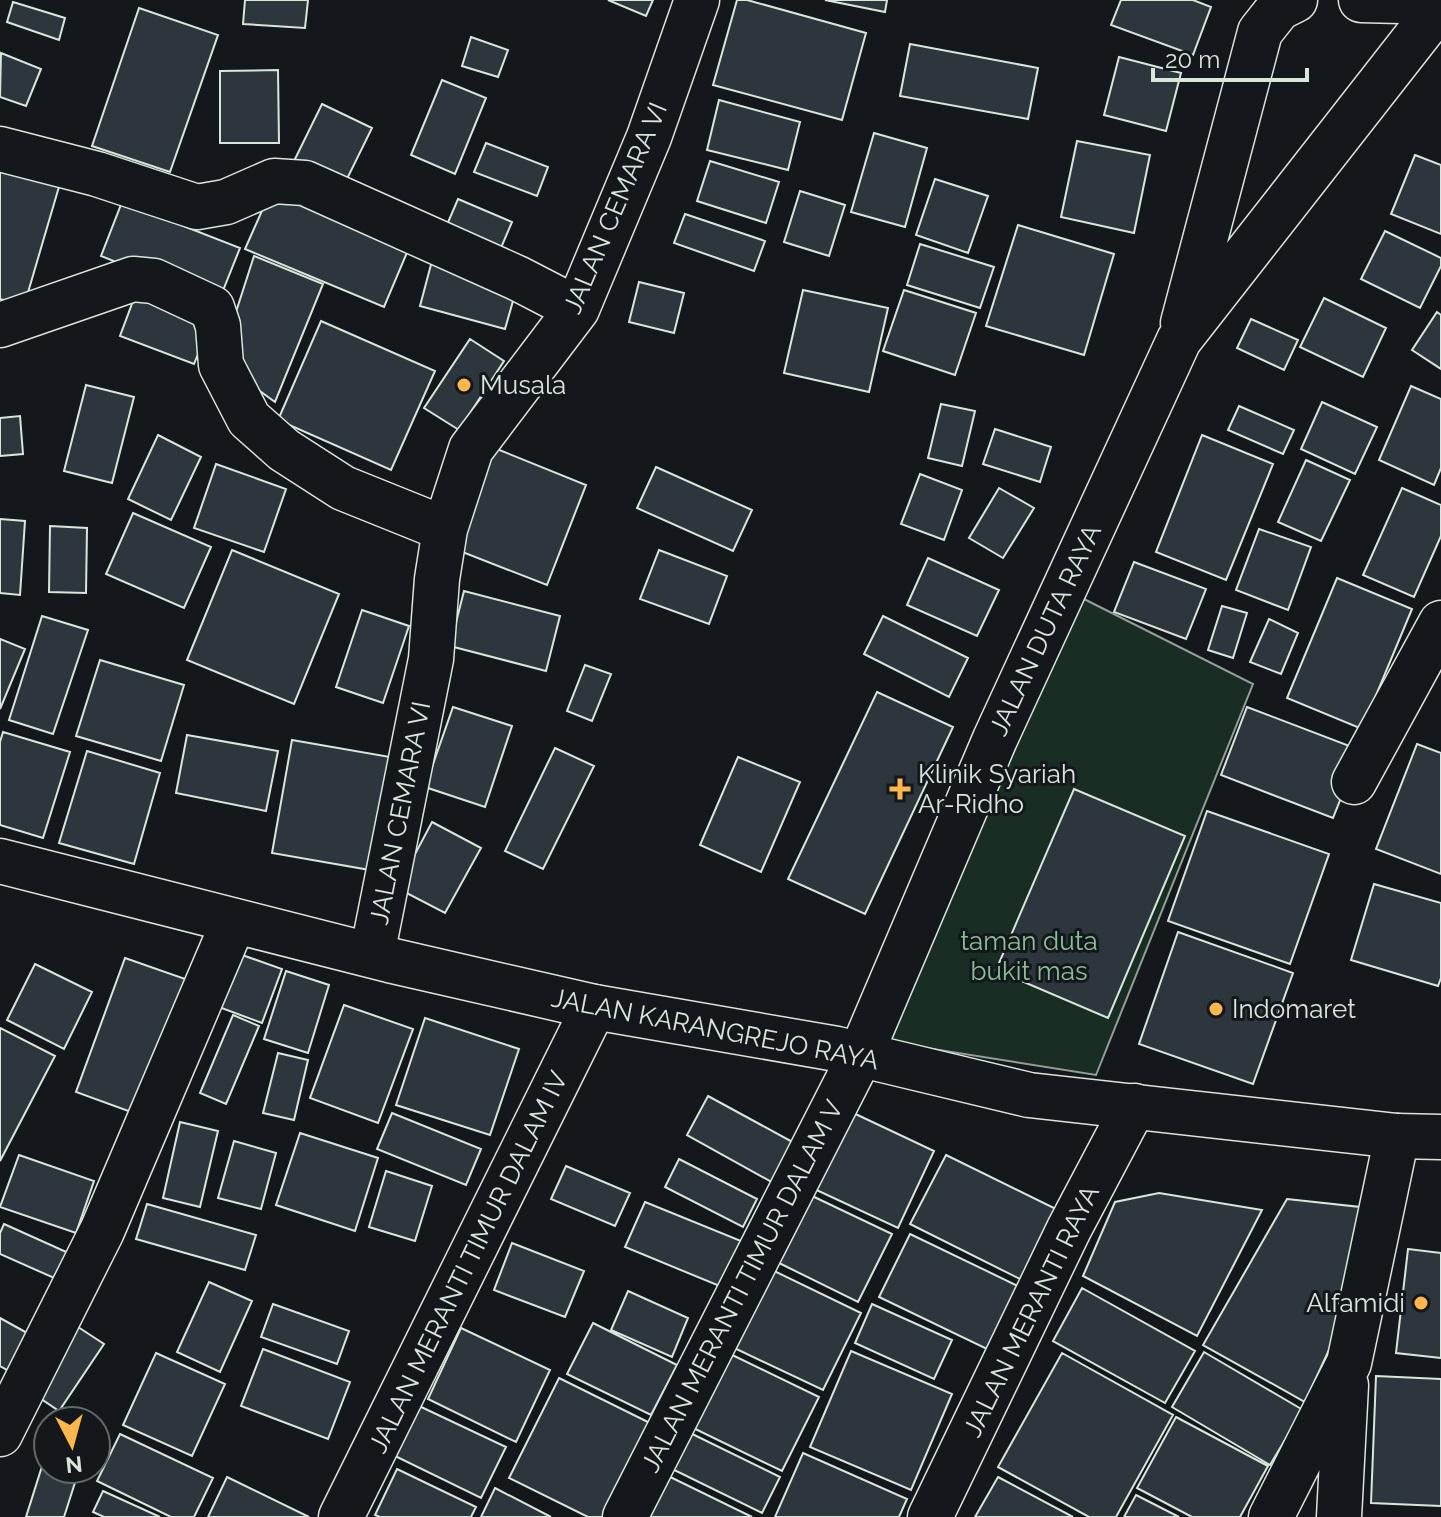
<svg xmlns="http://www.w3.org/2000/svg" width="1441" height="1517" viewBox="0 0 1441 1517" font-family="Raleway,sans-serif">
  <rect width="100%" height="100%" fill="#14181c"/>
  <path fill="#1a2d24" stroke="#939e99" stroke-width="2" d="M 1072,593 L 1253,684 L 1096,1075 L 876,1040 Z"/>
  <path fill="#2c363c" stroke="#d8e6dc" stroke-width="2" d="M 245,0 L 308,0 L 305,28 L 243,24 Z
    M 608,0 L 653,0 L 646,16 Z
    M 737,0 L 747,0 L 866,33 L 842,120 L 713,85 Z
    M 825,0 L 887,0 L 885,12 Z
    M 1121,0 L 1193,0 L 1211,7 L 1193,55 L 1111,25 Z
    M 13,2 L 65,18 L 59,40 L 7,22 Z
    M 139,8 L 218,35 L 170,172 L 92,146 Z
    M 471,37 L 508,50 L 498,77 L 462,66 Z
    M 910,44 L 1038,68 L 1028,119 L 900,96 Z
    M 1,53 L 41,69 L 26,106 L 0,97 Z
    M 1119,57 L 1181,73 L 1166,131 L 1104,115 Z
    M 278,70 L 279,143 L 220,143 L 220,71 Z
    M 442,80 L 486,98 L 455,174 L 411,155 Z
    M 719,100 L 800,122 L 788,170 L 707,150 Z
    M 322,104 L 372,128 L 344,185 L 294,161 Z
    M 874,133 L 927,148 L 905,227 L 851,212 Z
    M 1077,141 L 1150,155 L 1134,233 L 1061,217 Z
    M 486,143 L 548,167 L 537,196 L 474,172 Z
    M 1415,155 L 1441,165 L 1441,234 L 1391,214 Z
    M 710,161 L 779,182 L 766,223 L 697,201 Z
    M 0,163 L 61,180 L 24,306 L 0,299 Z
    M 935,179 L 988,196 L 968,253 L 916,235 Z
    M 273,186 L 411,243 L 384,307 L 245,249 Z
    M 800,191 L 845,205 L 829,256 L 784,242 Z
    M 458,199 L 512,222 L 497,257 L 443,234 Z
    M 122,202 L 240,248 L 218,303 L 101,256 Z
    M 685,214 L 765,241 L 754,271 L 674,243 Z
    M 1018,225 L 1114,254 L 1084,355 L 986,326 Z
    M 1385,231 L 1441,258 L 1441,266 L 1420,308 L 1361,279 Z
    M 920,244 L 994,267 L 980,308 L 907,285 Z
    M 254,256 L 323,284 L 275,402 L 242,378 L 226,343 Z
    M 433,257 L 519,280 L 505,329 L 420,306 Z
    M 639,282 L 684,293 L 674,333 L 629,322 Z
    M 139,285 L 214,314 L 194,364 L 120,336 Z
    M 803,290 L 888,308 L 869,392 L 784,373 Z
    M 904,290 L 976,313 L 955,375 L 883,351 Z
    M 1324,298 L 1386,328 L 1363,377 L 1300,347 Z
    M 1437,312 L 1441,315 L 1441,369 L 1412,350 Z
    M 1251,319 L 1298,340 L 1284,370 L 1237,348 Z
    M 321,321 L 435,371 L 391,470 L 278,420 Z
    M 470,339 L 504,361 L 459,430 L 424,408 Z
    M 86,385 L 134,397 L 112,483 L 64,471 Z
    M 1411,386 L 1441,399 L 1441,468 L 1434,485 L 1379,460 Z
    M 1322,402 L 1377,427 L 1355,474 L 1301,449 Z
    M 941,404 L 975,411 L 962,466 L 928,458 Z
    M 1239,406 L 1294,430 L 1283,454 L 1228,430 Z
    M 20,416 L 23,454 L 0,456 L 0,418 Z
    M 995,429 L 1051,447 L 1040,482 L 983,464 Z
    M 158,435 L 201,457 L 171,520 L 128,499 Z
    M 1202,435 L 1273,464 L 1226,580 L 1156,552 Z
    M 487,445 L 586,485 L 547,585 L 447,546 Z
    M 1306,460 L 1350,480 L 1321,541 L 1278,522 Z
    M 216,464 L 286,489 L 264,552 L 194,528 Z
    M 656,467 L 752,510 L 733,551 L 637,508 Z
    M 920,474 L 962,490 L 944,540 L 901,524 Z
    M 999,488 L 1034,508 L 1003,558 L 969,538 Z
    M 1402,488 L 1441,505 L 1441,536 L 1414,597 L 1363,575 Z
    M 133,513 L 211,547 L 184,608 L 106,574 Z
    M 0,519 L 25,521 L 20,595 L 0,593 Z
    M 50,526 L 87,528 L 86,593 L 49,592 Z
    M 1259,529 L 1311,547 L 1288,610 L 1236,590 Z
    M 232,550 L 339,594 L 294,704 L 187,660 Z
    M 659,550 L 727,576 L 709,624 L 640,599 Z
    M 928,558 L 999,590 L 977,636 L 907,605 Z
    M 1134,562 L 1206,589 L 1186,639 L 1114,612 Z
    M 1337,578 L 1412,609 L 1362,729 L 1287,698 Z
    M 464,591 L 560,616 L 546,671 L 450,646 Z
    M 1222,606 L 1247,613 L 1233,658 L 1208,650 Z
    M 362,610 L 409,626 L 383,703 L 336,687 Z
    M 42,616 L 88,630 L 53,734 L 9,720 Z
    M 883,616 L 968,658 L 949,697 L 864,654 Z
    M 1269,619 L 1298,633 L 1281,674 L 1250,662 Z
    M 0,639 L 25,649 L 0,709 Z
    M 100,660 L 184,685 L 161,761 L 76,736 Z
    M 585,665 L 611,674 L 592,721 L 567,711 Z
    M 877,692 L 953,727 L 865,914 L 788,879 Z
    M 453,707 L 512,726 L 485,807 L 425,787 Z
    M 1247,707 L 1360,750 L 1333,818 L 1221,775 Z
    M 3,732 L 70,752 L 43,838 L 0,825 L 0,742 Z
    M 187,735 L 278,751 L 266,811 L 176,793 Z
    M 292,740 L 390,757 L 370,870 L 272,853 Z
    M 1417,744 L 1441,753 L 1441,874 L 1376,849 Z
    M 555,748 L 594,766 L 543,869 L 505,851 Z
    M 87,751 L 160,773 L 134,864 L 59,843 Z
    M 738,757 L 800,782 L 761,872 L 700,845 Z
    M 1074,789 L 1185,836 L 1108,1018 L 996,970 Z
    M 1207,811 L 1329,854 L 1290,964 L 1168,921 Z
    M 432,822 L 481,848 L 445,913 L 397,888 Z
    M 1374,884 L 1441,903 L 1441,978 L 1438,986 L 1351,960 Z
    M 1178,932 L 1293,973 L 1253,1084 L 1139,1044 Z
    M 228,950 L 282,969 L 262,1023 L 208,1003 Z
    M 125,958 L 191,981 L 142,1116 L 76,1092 Z
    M 35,964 L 92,992 L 64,1049 L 7,1020 Z
    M 286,971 L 329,985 L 308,1053 L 264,1039 Z
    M 344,1005 L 413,1029 L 378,1123 L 310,1098 Z
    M 233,1015 L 259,1026 L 226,1104 L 200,1093 Z
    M 425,1018 L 519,1049 L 490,1135 L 396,1105 Z
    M 0,1028 L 55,1056 L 0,1161 Z
    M 278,1053 L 308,1060 L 294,1120 L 263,1113 Z
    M 708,1096 L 798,1145 L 777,1185 L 687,1135 Z
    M 847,1110 L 934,1151 L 898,1228 L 810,1187 Z
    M 392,1113 L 481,1149 L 466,1185 L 377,1149 Z
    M 180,1122 L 218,1131 L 200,1207 L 163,1198 Z
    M 300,1133 L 378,1158 L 355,1231 L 276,1205 Z
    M 234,1141 L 276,1153 L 261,1209 L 218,1198 Z
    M 19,1155 L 94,1181 L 76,1233 L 0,1207 Z
    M 946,1155 L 1060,1211 L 1024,1281 L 910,1224 Z
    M 679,1159 L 757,1199 L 743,1227 L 665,1187 Z
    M 566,1166 L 630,1193 L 615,1226 L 551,1199 Z
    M 386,1171 L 432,1186 L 415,1241 L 369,1227 Z
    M 1159,1193 L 1262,1210 L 1197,1336 L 1083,1276 L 1115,1202 Z
    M 808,1194 L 892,1234 L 858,1302 L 775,1261 Z
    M 1287,1199 L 1360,1207 L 1340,1326 L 1305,1402 L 1203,1345 Z
    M 645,1202 L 741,1241 L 722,1287 L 625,1247 Z
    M 147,1204 L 256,1235 L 245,1270 L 136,1239 Z
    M 4,1224 L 73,1255 L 61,1281 L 0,1254 L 0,1233 Z
    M 910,1234 L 1020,1287 L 989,1350 L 879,1297 Z
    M 512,1243 L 584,1271 L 565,1317 L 494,1290 Z
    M 1408,1249 L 1441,1253 L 1441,1358 L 1396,1353 Z
    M 768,1268 L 861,1313 L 823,1390 L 730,1346 Z
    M 209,1282 L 252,1301 L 220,1372 L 177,1352 Z
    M 1082,1288 L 1195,1351 L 1165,1403 L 1053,1341 Z
    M 628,1291 L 688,1318 L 672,1357 L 611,1330 Z
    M 273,1304 L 349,1331 L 337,1364 L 261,1337 Z
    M 872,1304 L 952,1340 L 934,1379 L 855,1343 Z
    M 0,1318 L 38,1339 L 18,1376 L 0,1366 Z
    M 593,1323 L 677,1365 L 651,1415 L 567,1374 Z
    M 75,1325 L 104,1344 L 59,1411 L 31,1392 Z
    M 461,1328 L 550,1370 L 516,1442 L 428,1399 Z
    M 263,1349 L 350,1382 L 328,1439 L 241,1406 Z
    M 724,1351 L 819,1397 L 782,1471 L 687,1425 Z
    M 851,1351 L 952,1394 L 911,1490 L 810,1447 Z
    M 1204,1352 L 1303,1410 L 1270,1465 L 1172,1407 Z
    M 156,1353 L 225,1384 L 192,1456 L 123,1425 Z
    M 1062,1353 L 1173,1415 L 1116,1517 L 1089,1517 L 998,1467 Z
    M 1376,1376 L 1441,1379 L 1441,1506 L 1371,1503 Z
    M 559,1378 L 654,1425 L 608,1517 L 588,1517 L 509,1478 Z
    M 417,1405 L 506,1447 L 481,1498 L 393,1455 Z
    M 1176,1417 L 1268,1466 L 1240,1517 L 1192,1517 L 1137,1488 Z
    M 682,1429 L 780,1477 L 762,1513 L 664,1465 Z
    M 120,1434 L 213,1478 L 194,1517 L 171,1517 L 97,1481 Z
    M 803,1453 L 907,1499 L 899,1517 L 775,1517 Z
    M 44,1460 L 48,1461 L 48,1469 L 79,1470 L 64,1517 L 26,1517 Z
    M 397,1469 L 476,1507 L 471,1517 L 380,1517 L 375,1515 Z
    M 658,1471 L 752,1517 L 636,1517 Z
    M 227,1477 L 309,1517 L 208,1517 Z
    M 998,1477 L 1073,1517 L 975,1517 Z
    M 495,1488 L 551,1517 L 481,1517 Z
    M 103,1491 L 160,1517 L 104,1517 L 93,1512 Z
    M 1136,1495 L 1179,1517 L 1124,1517 Z"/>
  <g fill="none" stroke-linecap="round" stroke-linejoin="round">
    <defs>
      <path id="minor" d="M 1361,0 L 1441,2
        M 0,149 L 97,174 L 197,207 L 226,202 L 274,181 L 305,183 L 517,278 L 577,309
        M 1183,323 L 1260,32 L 1279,8 L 1295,0
        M 0,325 L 133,279 L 154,281 L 212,308 L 218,326 L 221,365 L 249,419 L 284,450 L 343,488 L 445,529
        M 1354,782 L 1441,623
        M 372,955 L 431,659 L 437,579 L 445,529 L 471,449 L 577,309 L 649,137 L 697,0
        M 0,1434 L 102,1231 L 234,921
        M 341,1517 L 594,1007
        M 625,1517 L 860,1056 L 995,739 L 1179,340 L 1441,5
        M 930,1517 L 1069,1229 L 1134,1106
        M 1271,1517 L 1349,1363 L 1397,1136
        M 1339,1517 L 1346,1385"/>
      <path id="major" d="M 0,861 L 389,960 L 594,1007 L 837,1049 L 1029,1095 L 1397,1136 L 1441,1137"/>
    </defs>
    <use href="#minor" stroke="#d8e6dc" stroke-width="47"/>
    <use href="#major" stroke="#d8e6dc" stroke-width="47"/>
    <use href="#minor" stroke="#14181c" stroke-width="44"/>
    <use href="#major" stroke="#14181c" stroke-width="44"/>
  </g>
  <g fill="#ffb74d" stroke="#14181c" stroke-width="3">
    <circle cx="464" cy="385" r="8"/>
    <path d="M896 777h8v8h8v8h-8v8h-8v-8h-8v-8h8z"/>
    <circle cx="1216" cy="1009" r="8"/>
    <circle cx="1421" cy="1303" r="8"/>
  </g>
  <g text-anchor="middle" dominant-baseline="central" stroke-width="6" stroke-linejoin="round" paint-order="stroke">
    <g font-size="26" fill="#d8e6dc" stroke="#14181c">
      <text transform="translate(615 208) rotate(-67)">JALAN CEMARA VI</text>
      <text transform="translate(1045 630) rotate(-65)">JALAN DUTA RAYA</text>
      <text transform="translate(400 813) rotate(-79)">JALAN CEMARA VI</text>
      <text transform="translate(715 1029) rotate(11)">JALAN KARANGREJO RAYA</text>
      <text transform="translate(468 1262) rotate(-64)">JALAN MERANTI TIMUR DALAM IV</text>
      <text transform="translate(742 1286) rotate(-63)">JALAN MERANTI TIMUR DALAM V</text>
      <text transform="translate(1031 1311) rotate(-64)">JALAN MERANTI RAYA</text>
    </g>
    <g font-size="26" fill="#d8e6dc" stroke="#14181c" text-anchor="start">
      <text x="480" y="385">Musala</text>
      <text x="918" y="774">Klinik Syariah<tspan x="918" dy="30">Ar-Ridho</tspan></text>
      <text x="1232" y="1009">Indomaret</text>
      <text x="1405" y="1303" text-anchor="end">Alfamidi</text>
    </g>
    <g font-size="26" fill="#8ac095" stroke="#14181c">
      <text x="1029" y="941">taman duta<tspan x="1029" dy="30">bukit mas</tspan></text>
    </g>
  </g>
  <g transform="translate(72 1445) rotate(174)"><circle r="38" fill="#14181c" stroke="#626a69" stroke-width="2"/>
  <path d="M0-6L14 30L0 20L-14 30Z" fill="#ffb74d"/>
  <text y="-12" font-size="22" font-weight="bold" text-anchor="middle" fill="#d8e6dc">N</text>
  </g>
  <path d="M1153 68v12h154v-12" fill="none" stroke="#d8e6dc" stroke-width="4"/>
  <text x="1165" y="68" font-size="24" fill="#d8e6dc" stroke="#14181c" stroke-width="6" paint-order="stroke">20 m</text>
</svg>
